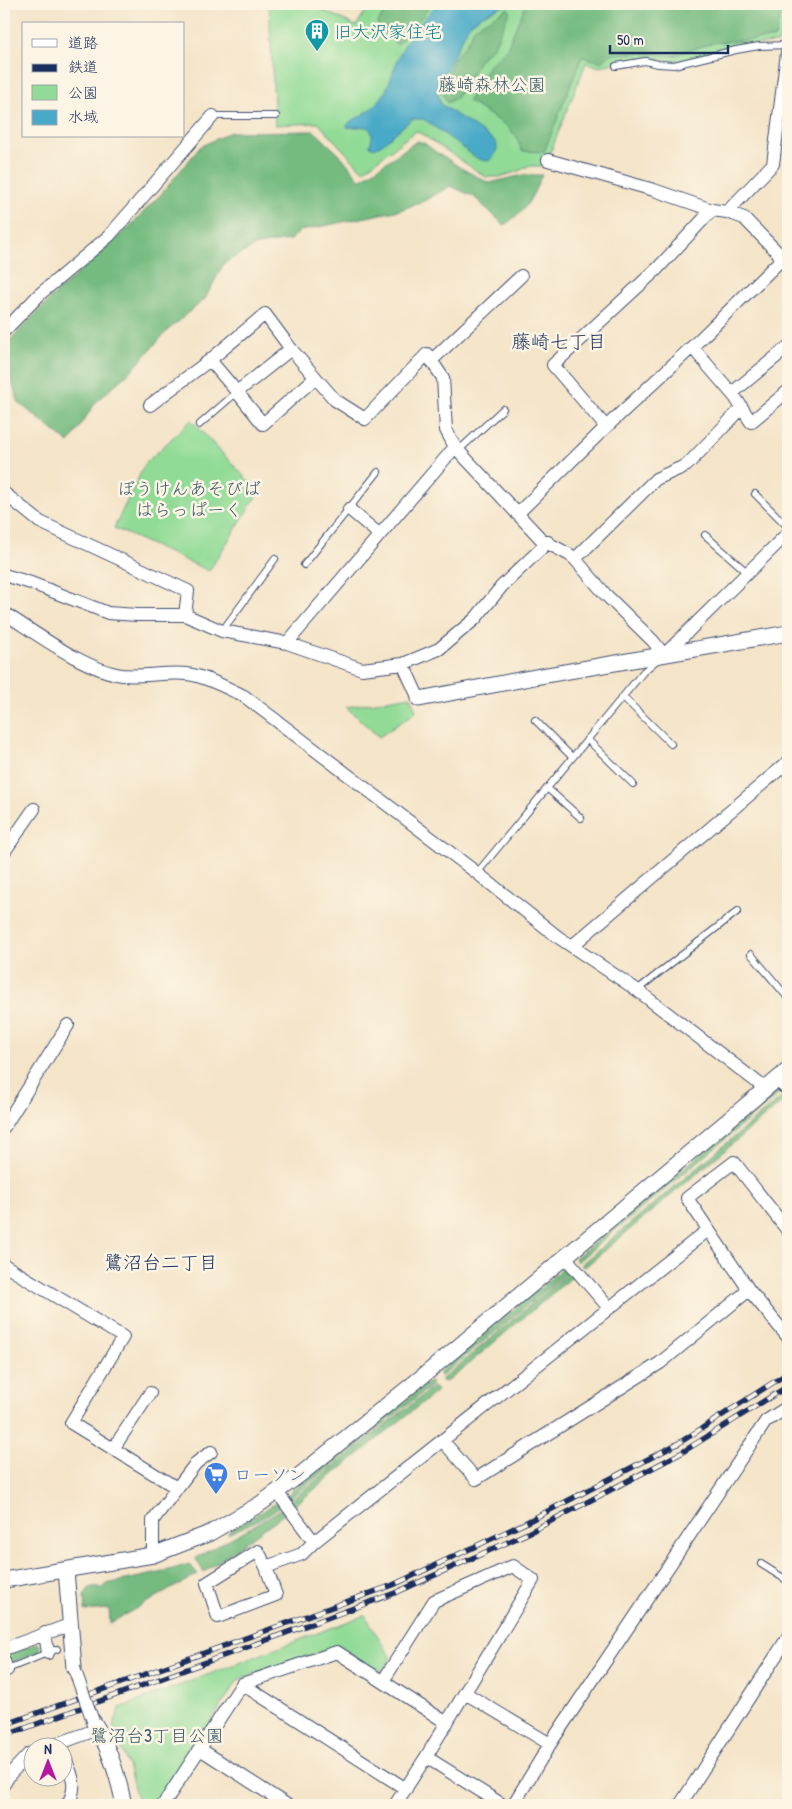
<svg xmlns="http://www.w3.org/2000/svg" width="792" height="1809" viewBox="0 0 792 1809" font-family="'Patrick Hand','Klee One',sans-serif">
  <rect width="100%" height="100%" fill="#fcf5e5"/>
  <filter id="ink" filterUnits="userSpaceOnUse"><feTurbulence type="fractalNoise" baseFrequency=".02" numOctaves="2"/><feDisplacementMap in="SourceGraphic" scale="10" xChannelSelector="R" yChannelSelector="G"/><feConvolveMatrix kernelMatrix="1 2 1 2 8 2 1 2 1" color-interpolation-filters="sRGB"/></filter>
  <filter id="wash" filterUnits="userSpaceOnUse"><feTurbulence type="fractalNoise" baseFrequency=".0096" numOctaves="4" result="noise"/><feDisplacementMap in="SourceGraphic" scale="20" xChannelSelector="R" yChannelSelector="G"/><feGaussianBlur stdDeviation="1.12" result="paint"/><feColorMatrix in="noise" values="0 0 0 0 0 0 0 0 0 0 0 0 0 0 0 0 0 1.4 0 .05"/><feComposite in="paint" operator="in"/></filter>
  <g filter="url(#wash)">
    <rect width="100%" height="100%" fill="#f4e4c8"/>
    <path fill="#91db96" stroke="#56857a" d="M 269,4 L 310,4 L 356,26 L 370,4 L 788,4 C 788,18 789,32 778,43 L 731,46 L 689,59 L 672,61 L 651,58 L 625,59 L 600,67 L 586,63 L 545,166 L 529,166 L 516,172 L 500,177 L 486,177 L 417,131 L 409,136 L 363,171 L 318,123 L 275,125 Z
      M 191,420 L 259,492 L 209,571 L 114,528 L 145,464 Z
      M 411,696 L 416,712 L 379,737 L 346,707 Z
      M 365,1615 L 391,1658 L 383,1671 L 373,1668 L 338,1646 L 238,1680 L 159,1801 L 142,1803 L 138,1802 L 128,1766 L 113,1726 L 120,1708 Z"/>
    <path fill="#74bb7f" stroke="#48756e" d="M 390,4 L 433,4 L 397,45 L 377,24 Z
      M 526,4 L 783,4 L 775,38 L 711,43 L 674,56 L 637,53 L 611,54 L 602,62 L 582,57 L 544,152 L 522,151 L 515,135 L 507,126 L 468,101 L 490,64 L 506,50 Z
      M 508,8 L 510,11 L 494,46 L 480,59 L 457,97 L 447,103 L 441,89 L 454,59 L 467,42 L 475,27 Z
      M 314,131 L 342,157 L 360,180 L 417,141 L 424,143 L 437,153 L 445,157 L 459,167 L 489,183 L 523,175 L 542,175 C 530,200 529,208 504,225 L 473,196 L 450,186 L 424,201 L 400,210 L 300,231 L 290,240 L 257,245 L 224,263 L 205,299 L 168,330 L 135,367 L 96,402 L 69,443 L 19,403 L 4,359 L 4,346 L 54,295 L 132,224 L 162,193 L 200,147 L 230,132 Z
      M 777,1091 L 779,1093 L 778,1095 L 577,1262 L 575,1258 Z
      M 784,1096 L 786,1099 L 585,1267 L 580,1265 L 782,1097 Z
      M 566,1266 L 570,1270 L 440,1377 L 439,1372 Z
      M 570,1272 L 573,1274 L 572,1277 L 447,1382 L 442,1381 L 442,1379 Z
      M 430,1381 L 432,1385 L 289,1499 L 287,1496 L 288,1494 Z
      M 433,1387 L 437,1390 L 436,1392 L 295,1505 L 292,1505 L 290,1501 Z
      M 276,1503 L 279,1504 L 279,1507 L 264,1517 L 228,1534 L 229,1531 Z
      M 281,1509 L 283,1509 L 283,1515 L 204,1572 L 196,1560 L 197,1557 L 265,1519 Z
      M 189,1564 L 198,1574 L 110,1623 L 109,1609 L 85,1611 L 84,1596 L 89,1588 L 102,1588 L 106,1584 L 159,1573 Z
      M 38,1643 L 40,1645 L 40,1651 L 8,1665 L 5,1655 Z"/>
    <path fill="#49aac8" stroke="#326c93" d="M 437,4 L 506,4 L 479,17 L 469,25 L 437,89 L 441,104 L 496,142 C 499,149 495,158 488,161 L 478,159 L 428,122 L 423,119 L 412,119 L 382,144 L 374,148 L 370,146 C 370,142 373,138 372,134 C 370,122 355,129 347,127 L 348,124 L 351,121 C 395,100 385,80 405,44 C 414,29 426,17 437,4 Z"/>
  </g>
  <g filter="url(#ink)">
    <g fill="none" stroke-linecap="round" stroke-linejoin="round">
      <defs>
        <path id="service" d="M 616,66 L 645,61 L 658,64 L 674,65 L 736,50 L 759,46 L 787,45
          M 213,116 L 276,116
          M 199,425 L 237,392
          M 458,451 L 503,409
          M 755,494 L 788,527
          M 705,535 L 748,573
          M 304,565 L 378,472
          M 222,631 L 275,559
          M 623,697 L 671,744
          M 535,720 L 572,757
          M 587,739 L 633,784
          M 547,788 L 581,818
          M 477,873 L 644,671 L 657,660
          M 751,954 L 788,998
          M 637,990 L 738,911
          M 761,1564 L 788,1581
          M 5,1670 L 57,1649"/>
        <path id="minor" d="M 548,160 L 654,190 L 712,210 L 727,212 L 744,218 L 783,258
          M 712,210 L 657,269 L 553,365 L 606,427 L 692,347 L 788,253
          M 727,212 L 773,164 L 788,45
          M 4,331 L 40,294 L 109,236 L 213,116
          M 692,347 L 735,397 L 751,422 L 788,391
          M 432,360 L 521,276
          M 315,378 L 263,424 L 237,392 L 291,349 L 335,400 L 365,419 L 427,354 L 443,378 L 446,430 L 455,447 L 542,540 L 570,555 L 575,559 L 605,594 L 653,641 L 664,655 L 788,533
          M 237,392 L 210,360 L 265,314 L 291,349
          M 732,393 L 788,347
          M 150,405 L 210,360
          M 4,493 L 40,522 L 188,591 L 185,615
          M 349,509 L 380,535
          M 517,514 L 606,427
          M 575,559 L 656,479 L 687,465 L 742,408
          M 4,575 L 31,583 L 108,613 L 137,615 L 185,615 L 222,631 L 287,643
          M 4,613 C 36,633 85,670 122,675 C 143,677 166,672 187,674 C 205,676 227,688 244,696 L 477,873 L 558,937 L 637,990 L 766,1089
          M 403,664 L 439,649 L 475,619 L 502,586 L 548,542
          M 419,699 L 403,664 L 362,669 L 287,643 L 455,447
          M 4,852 L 34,809
          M 572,946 L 788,762
          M 776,1080 L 788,1090
          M 4,1127 L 68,1025
          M 788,1231 L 734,1162 L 687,1198 L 749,1290 L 787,1336 L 788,1335
          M 565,1257 L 609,1308
          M 4,1265 L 123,1337 L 71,1423 L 177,1488
          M 442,1440 L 476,1479 L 660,1363 L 749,1290
          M 113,1449 L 150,1393
          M 314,1542 L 708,1230
          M 153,1555 L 153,1520 L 196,1463 L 211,1452
          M 266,1567 L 276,1595 L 218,1617 L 207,1583 L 258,1551 L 266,1567 L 302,1554 L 314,1542 L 277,1492
          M 45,1633 L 48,1653
          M 4,1649 L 69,1625
          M 4,1661 L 7,1670
          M 383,1681 L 434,1601 L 513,1566 L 533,1580 L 426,1757 L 395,1805
          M 242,1684 L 406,1789
          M 465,1693 L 550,1744
          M 52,1746 L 98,1729
          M 200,1749 L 287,1805
          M 62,1751 C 70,1771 80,1785 67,1805
          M 426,1757 L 503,1805
          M 4,1784 L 10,1774 L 29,1754 L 32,1753
          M 163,1805 L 242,1684 L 337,1652 L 447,1723
          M 513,1805 L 550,1744 L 766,1421 L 788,1407
          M 680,1805 L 788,1637"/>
        <path id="tertiary" d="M 419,699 L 535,677 L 788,633
          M 66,1570 L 74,1668
          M 4,1580 L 153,1555 L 210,1533 L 260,1504 L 301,1474 L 429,1371 L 788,1070
          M 93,1721 C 109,1746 118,1776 124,1805"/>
      </defs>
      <use href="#service" stroke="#3c4a6e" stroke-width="8"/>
      <use href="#minor" stroke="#3c4a6e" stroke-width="14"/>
      <use href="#tertiary" stroke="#3c4a6e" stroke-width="17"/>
      <use href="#service" stroke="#fff" stroke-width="6"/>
      <use href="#minor" stroke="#fff" stroke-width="12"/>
      <use href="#tertiary" stroke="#fff" stroke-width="15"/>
      <defs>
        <path id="rail" d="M 4,1725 L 393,1585 L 525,1523 L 679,1443 L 788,1373
          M 4,1736 L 395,1593 L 528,1533 L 681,1453 L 788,1386"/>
      </defs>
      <use href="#rail" stroke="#1b2f5e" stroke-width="5.5"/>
      <use href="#rail" stroke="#fcf5e5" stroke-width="4" stroke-dasharray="11" stroke-linecap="butt"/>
      <defs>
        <path id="minor-bridge" d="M 74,1668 L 93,1721"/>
      </defs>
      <use href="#minor-bridge" stroke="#3c4a6e" stroke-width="14" stroke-linecap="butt"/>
      <use href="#minor-bridge" stroke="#fff" stroke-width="12"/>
    </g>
  </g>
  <defs>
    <symbol id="building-pin" viewBox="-11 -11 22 30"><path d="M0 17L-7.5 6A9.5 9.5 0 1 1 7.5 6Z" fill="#0f9aa8" stroke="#fcf5e5"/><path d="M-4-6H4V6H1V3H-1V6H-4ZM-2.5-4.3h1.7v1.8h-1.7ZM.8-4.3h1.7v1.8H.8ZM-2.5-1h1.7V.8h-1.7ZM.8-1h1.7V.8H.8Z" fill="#fff"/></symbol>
    <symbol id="supermarket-pin" viewBox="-11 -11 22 30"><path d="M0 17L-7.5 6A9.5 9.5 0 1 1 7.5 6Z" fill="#3f7fe0" stroke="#fcf5e5"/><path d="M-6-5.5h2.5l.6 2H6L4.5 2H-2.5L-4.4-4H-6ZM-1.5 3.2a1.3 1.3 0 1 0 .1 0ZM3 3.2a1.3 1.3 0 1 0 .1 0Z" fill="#fff"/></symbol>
  </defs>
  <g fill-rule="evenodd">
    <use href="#building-pin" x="303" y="17" width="28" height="38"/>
    <use href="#supermarket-pin" x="202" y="1460" width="28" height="38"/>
  </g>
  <g text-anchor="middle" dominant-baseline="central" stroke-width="5" stroke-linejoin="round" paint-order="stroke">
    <g font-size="18" fill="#0d838f" stroke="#fcf5e5" text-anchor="start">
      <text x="334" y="31">旧大沢家住宅</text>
    </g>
    <g font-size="18" fill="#385a6c" stroke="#fcf5e5">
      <text x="492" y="84">藤崎森林公園</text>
      <text x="189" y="488">ぼうけんあそびば<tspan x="189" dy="21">はらっぱーく</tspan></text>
      <text x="157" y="1735">鷺沼台3丁目公園</text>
    </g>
    <g font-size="18" fill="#366cbe" stroke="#fcf5e5" text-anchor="start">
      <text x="234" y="1474">ローソン</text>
    </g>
    <g font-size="19" fill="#1b2f5e" stroke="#fcf5e5">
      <text x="559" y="341">藤崎七丁目</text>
      <text x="161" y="1262">鷺沼台二丁目</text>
    </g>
  </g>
  <rect width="792" height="1809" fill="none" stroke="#fcf5e5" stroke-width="20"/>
  <rect x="22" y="22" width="162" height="115" fill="#fcf5e5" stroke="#a2a6af"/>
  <rect x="32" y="39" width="25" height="8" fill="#ffffff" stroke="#a2a6af"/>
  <text x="68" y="48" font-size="15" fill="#1b2f5e">道路</text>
  <rect x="32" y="64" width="25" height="8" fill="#1b2f5e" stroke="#a2a6af"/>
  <text x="68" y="72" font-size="15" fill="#1b2f5e">鉄道</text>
  <rect x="32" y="85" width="25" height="15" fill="#91db96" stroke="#a2a6af"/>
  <text x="68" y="98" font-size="15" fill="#1b2f5e">公園</text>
  <rect x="32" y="110" width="25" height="15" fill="#49aac8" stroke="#a2a6af"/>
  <text x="68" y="122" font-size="15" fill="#1b2f5e">水域</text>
  <g transform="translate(48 1762)"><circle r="24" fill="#fcf5e5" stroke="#a2a6af"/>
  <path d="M0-4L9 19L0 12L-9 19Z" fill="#b5179e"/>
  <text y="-8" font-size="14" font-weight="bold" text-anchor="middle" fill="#1b2f5e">N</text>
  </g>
  <path d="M610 45v8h118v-8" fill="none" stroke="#1b2f5e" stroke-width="2.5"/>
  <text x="617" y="45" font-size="15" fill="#1b2f5e" stroke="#fcf5e5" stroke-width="4" paint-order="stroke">50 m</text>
</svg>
